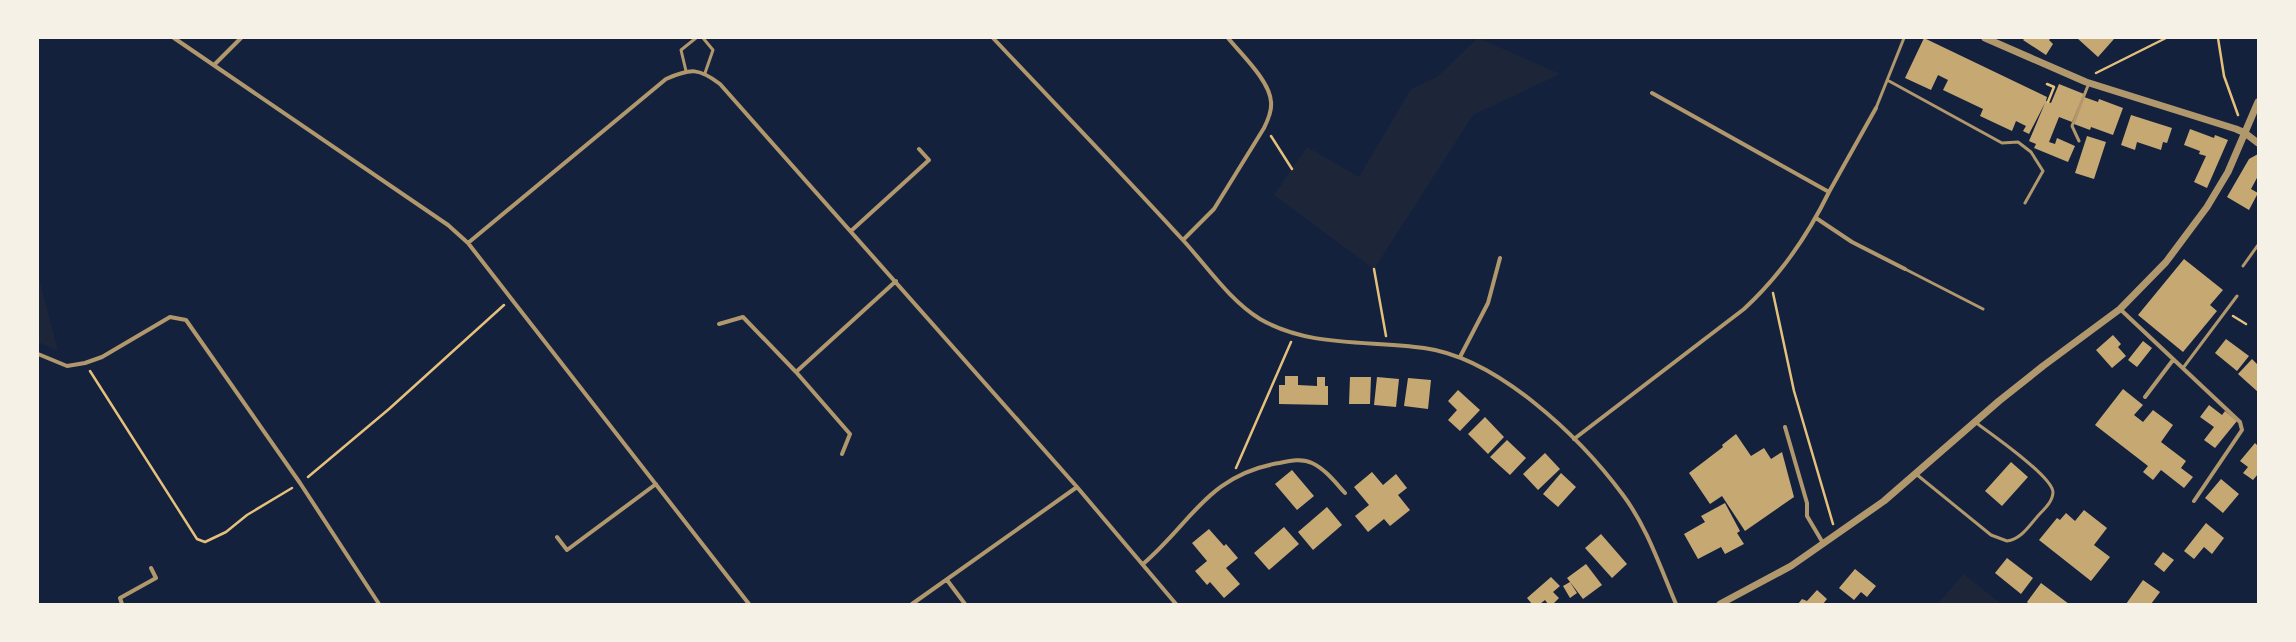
<svg xmlns="http://www.w3.org/2000/svg" width="2296" height="642" viewBox="0 0 2296 642" font-family="'Source Sans 3',sans-serif">
  <rect width="100%" height="100%" fill="#14213d"/>
  <path fill="#1d2539" d="M 1478,38 L 1560,74 L 1473,115 L 1374,269 L 1274,195 L 1307,147 L 1359,177 L 1411,89 L 1437,77 Z
    M 38,275 L 58,351 L 38,342 Z
    M 1964,574 L 2001,604 L 1937,604 Z"/>
  <path fill="#c6a872" d="M 1924,38 L 2047,97 L 2046,101 L 2048,102 L 2051,103 L 2059,84 L 2084,94 L 2072,122 L 2059,117 L 2049,142 L 2055,144 L 2057,138 L 2075,146 L 2068,162 L 2034,148 L 2036,144 L 2029,141 L 2045,103 L 2029,134 L 2023,131 L 2026,126 L 2016,121 L 2012,131 L 1980,116 L 1983,109 L 1943,90 L 1948,80 L 1938,75 L 1931,90 L 1905,78 Z
    M 2025,38 L 2051,38 L 2049,40 L 2053,44 L 2046,55 L 2023,40 Z
    M 2077,38 L 2114,38 L 2114,39 L 2098,57 Z
    M 2084,97 L 2098,102 L 2099,99 L 2123,108 L 2113,135 L 2091,127 L 2090,130 L 2074,124 Z
    M 2131,115 L 2172,128 L 2167,143 L 2163,142 L 2161,150 L 2137,142 L 2135,150 L 2121,145 Z
    M 2190,129 L 2214,138 L 2215,135 L 2228,140 L 2207,188 L 2194,182 L 2206,156 L 2199,154 L 2200,151 L 2184,145 Z
    M 2087,136 L 2106,142 L 2094,179 L 2075,173 Z
    M 2258,154 L 2258,176 L 2251,189 L 2258,193 L 2249,210 L 2227,197 L 2249,159 Z
    M 2184,259 L 2223,290 L 2210,305 L 2217,311 L 2183,352 L 2138,315 Z
    M 2113,335 L 2121,344 L 2118,347 L 2126,356 L 2112,368 L 2096,350 Z
    M 2226,339 L 2249,356 L 2237,371 L 2215,353 Z
    M 2143,341 L 2152,348 L 2137,367 L 2128,360 Z
    M 2252,359 L 2258,365 L 2258,392 L 2238,374 Z
    M 1285,376 L 1298,376 L 1298,385 L 1317,386 L 1317,377 L 1325,377 L 1325,386 L 1328,386 L 1328,405 L 1279,404 L 1279,385 L 1285,385 Z
    M 1350,377 L 1371,377 L 1370,404 L 1349,404 Z
    M 1377,377 L 1399,379 L 1396,407 L 1374,405 Z
    M 1408,378 L 1431,380 L 1428,409 L 1404,406 Z
    M 2123,389 L 2143,405 L 2134,415 L 2143,422 L 2153,410 L 2173,425 L 2161,442 L 2186,461 L 2181,468 L 2193,477 L 2184,488 L 2161,470 L 2153,480 L 2143,472 L 2148,466 L 2095,425 Z
    M 1458,390 L 1480,410 L 1460,431 L 1448,420 L 1457,410 L 1448,401 Z
    M 2209,405 L 2222,415 L 2225,411 L 2237,421 L 2215,448 L 2204,440 L 2214,427 L 2200,417 Z
    M 1485,417 L 1504,437 L 1488,454 L 1468,434 Z
    M 1736,434 L 1751,456 L 1764,448 L 1771,459 L 1782,452 L 1794,497 L 1745,531 L 1722,496 L 1710,504 L 1689,473 L 1723,447 L 1722,445 Z
    M 1507,440 L 1526,458 L 1510,475 L 1490,457 Z
    M 2255,443 L 2258,446 L 2258,474 L 2253,480 L 2243,473 L 2248,467 L 2240,461 Z
    M 1545,453 L 1560,469 L 1538,490 L 1523,474 Z
    M 2011,462 L 2028,477 L 2002,506 L 1985,491 Z
    M 1292,470 L 1314,496 L 1297,510 L 1275,484 Z
    M 1372,472 L 1383,485 L 1396,474 L 1407,488 L 1398,495 L 1410,510 L 1390,526 L 1384,519 L 1368,532 L 1355,516 L 1369,505 L 1354,487 Z
    M 1561,473 L 1576,487 L 1558,507 L 1543,494 Z
    M 2221,479 L 2239,494 L 2223,513 L 2205,498 Z
    M 1725,503 L 1740,531 L 1737,533 L 1744,544 L 1725,554 L 1721,547 L 1698,559 L 1684,534 L 1705,522 L 1701,516 Z
    M 1327,507 L 1342,525 L 1313,550 L 1298,532 Z
    M 2084,510 L 2107,528 L 2094,545 L 2110,557 L 2091,581 L 2039,540 L 2057,518 L 2060,520 L 2066,513 L 2075,521 Z
    M 2206,523 L 2224,538 L 2212,554 L 2204,547 L 2194,559 L 2184,551 Z
    M 1284,527 L 1299,544 L 1269,570 L 1254,553 Z
    M 1209,529 L 1224,546 L 1226,544 L 1238,558 L 1226,568 L 1240,584 L 1224,598 L 1210,582 L 1207,585 L 1195,571 L 1207,561 L 1192,543 Z
    M 1601,534 L 1627,564 L 1612,578 L 1585,548 Z
    M 2163,552 L 2174,560 L 2164,572 L 2154,564 Z
    M 2007,558 L 2033,578 L 2021,594 L 1995,573 Z
    M 1586,564 L 1602,585 L 1583,599 L 1567,578 Z
    M 1855,569 L 1876,586 L 1867,597 L 1861,592 L 1854,600 L 1839,588 Z
    M 1551,577 L 1560,586 L 1553,592 L 1559,598 L 1553,604 L 1548,604 L 1545,600 L 1540,604 L 1532,604 L 1527,598 Z
    M 2143,580 L 2160,592 L 2151,604 L 2126,604 Z
    M 1570,582 L 1577,593 L 1570,598 L 1563,586 Z
    M 2041,583 L 2069,604 L 2029,604 L 2027,602 Z
    M 1817,590 L 1827,599 L 1823,604 L 1798,604 L 1802,599 L 1807,601 Z"/>
  <g fill="none" stroke-linecap="round" stroke-linejoin="round">
    <path stroke="#e5c07b" stroke-width="2.5" d="M 2218,38 L 2224,76 L 2238,115
      M 2096,73 L 2166,38
      M 2047,84 L 2054,87 L 2048,102
      M 1271,136 L 1292,169
      M 1374,269 L 1386,336
      M 1773,293 L 1794,391 L 1833,524
      M 2233,316 L 2246,324
      M 90,371 L 197,539 L 205,542 L 226,532 L 247,515 L 292,488
      M 1236,468 L 1291,342
      M 308,477 L 389,409 L 504,305"/>
    <path stroke="#b1986c" stroke-width="3" d="M 703,38 L 713,50 L 705,73
      M 686,71 L 681,50 L 696,38
      M 1889,81 L 2002,143 L 2018,142 L 2031,152 L 2043,171 L 2025,203
      M 1876,108 L 1904,38
      M 2079,141 L 2072,126 L 2089,83
      M 2243,266 L 2258,245
      M 1905,269 L 1983,309
      M 2183,368 L 2237,296
      M 1916,474 L 1991,535 L 2007,541 C 2021,539 2028,527 2037,517 C 2043,510 2053,502 2053,492 C 2052,476 1990,433 1975,422"/>
    <path stroke="#b1986c" stroke-width="4" d="M 174,38 L 448,225 L 468,243 L 749,604
      M 993,38 C 1056,105 1120,171 1182,239 C 1206,265 1229,300 1260,319 C 1310,348 1369,340 1424,348 C 1498,358 1580,437 1623,495 C 1647,527 1660,567 1676,604
      M 215,64 L 241,38
      M 1829,192 L 1876,108
      M 1816,218 L 1852,242 L 1905,269
      M 851,231 L 929,160 L 919,149
      M 1183,240 L 1214,209 L 1264,128 C 1268,120 1272,111 1271,102 C 1270,81 1241,54 1228,38
      M 468,243 L 666,79 C 691,68 699,68 720,84 L 1077,487 L 1176,604
      M 2120,309 L 2240,422 L 2242,430 L 2194,501
      M 719,324 L 743,317 L 796,372 L 896,281
      M 38,354 L 67,366 L 85,363 L 102,357 L 170,317 L 186,320 L 300,483 L 379,604
      M 1460,357 L 1488,303 L 1500,258
      M 796,372 L 850,434 L 842,454
      M 2145,397 L 2173,360
      M 1785,427 L 1807,503 L 1807,516 L 1823,543
      M 1574,439 L 1744,309 C 1781,275 1807,237 1829,192 L 1652,93
      M 557,537 L 567,550 L 656,484
      M 1143,564 C 1192,522 1208,475 1279,463 C 1289,461 1302,458 1312,463 C 1325,469 1335,482 1345,493
      M 947,580 L 965,604
      M 122,604 L 120,598 L 156,578 L 151,568
      M 912,604 L 1077,487"/>
    <path stroke="#b1986c" stroke-width="7" d="M 1985,38 L 2086,82 L 2236,129 L 2245,133 L 2258,143
      M 1720,604 L 1791,566 L 1884,501 L 1999,401 L 2043,366 L 2120,309 L 2166,262 L 2207,207 L 2228,172 L 2258,102"/>
  </g>
  <rect width="2296" height="642" fill="none" stroke="#f6f1e7" stroke-width="78"/>
</svg>
